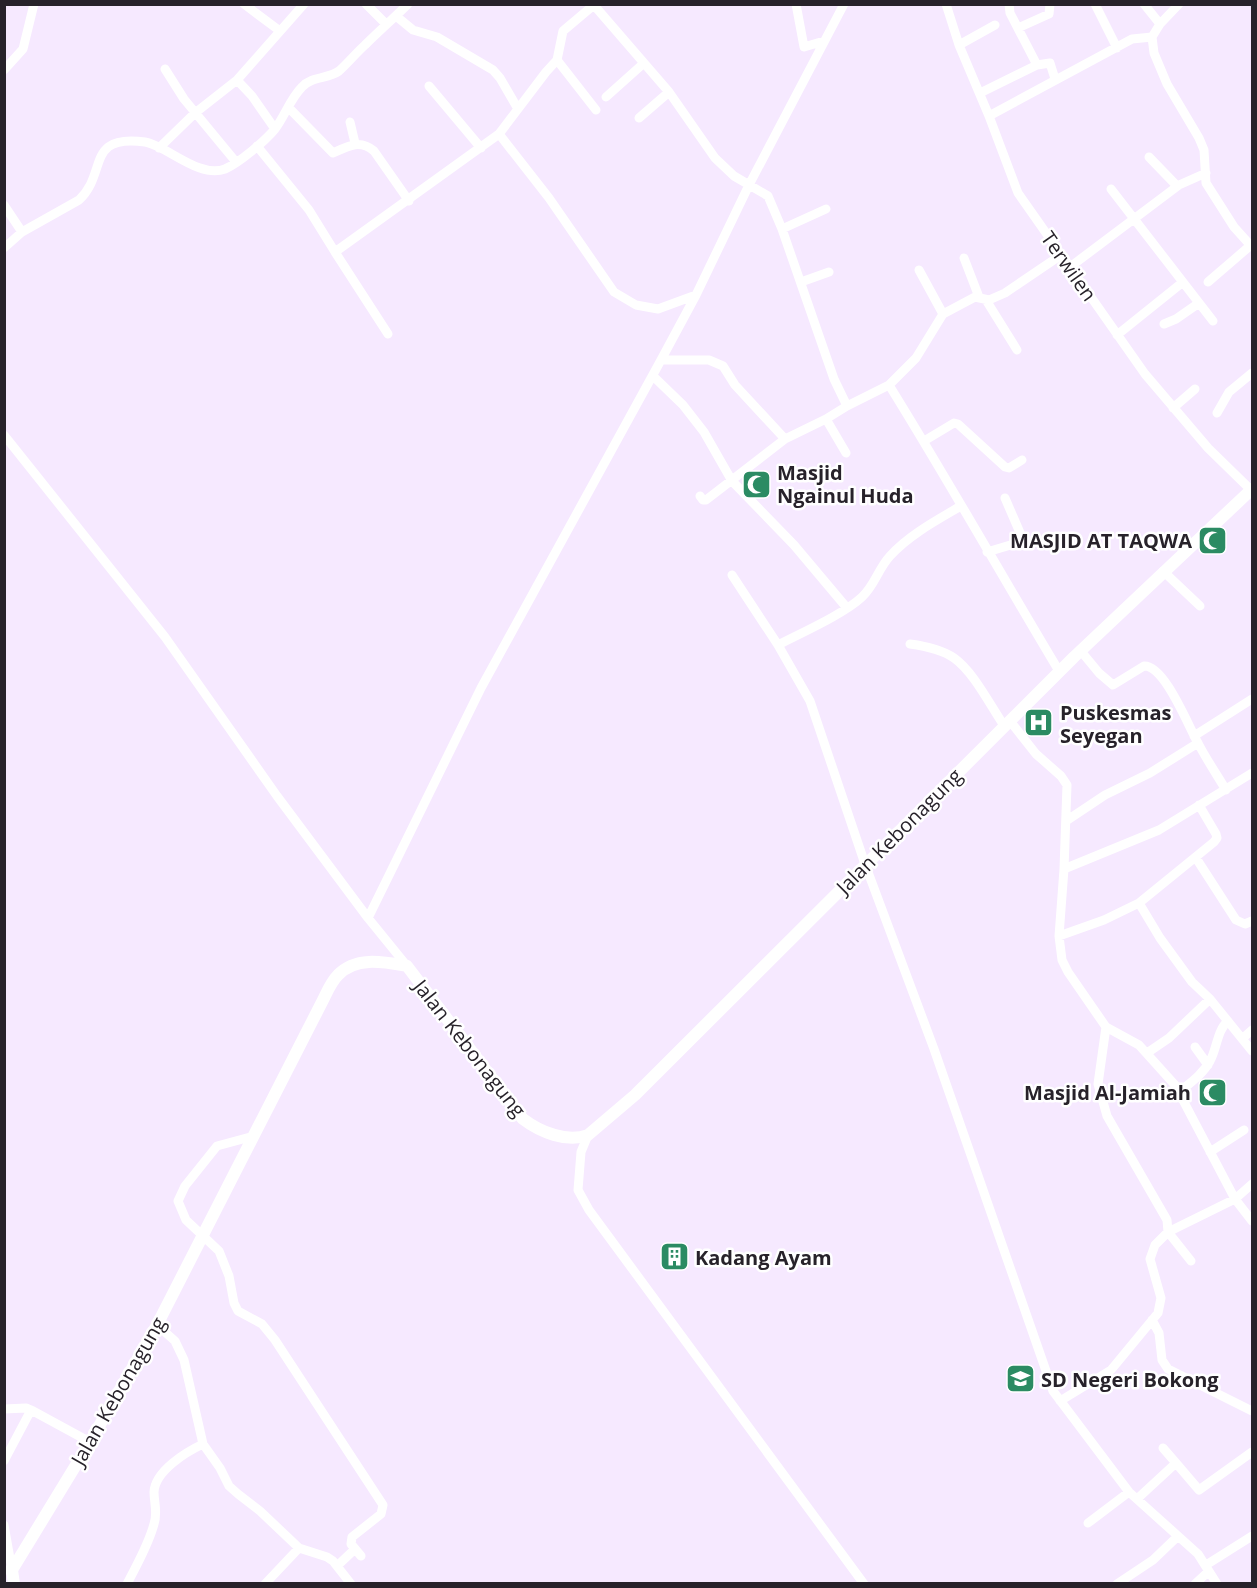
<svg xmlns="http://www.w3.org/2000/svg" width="1257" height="1588" viewBox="0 0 1257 1588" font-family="'Open Sans',sans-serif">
  <rect width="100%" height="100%" fill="#f6e9ff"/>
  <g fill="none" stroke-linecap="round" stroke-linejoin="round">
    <path stroke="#fff" stroke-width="9" d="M 244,4 L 280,31
      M 366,4 L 386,24
      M 593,4 L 669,92 L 715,158 L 734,176 L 768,196 L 782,229 L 834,379 L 847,406 L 889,385 C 948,480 1002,576 1059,671
      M 796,4 L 804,47 L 824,41
      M 946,4 L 959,45 L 989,116 L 1018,193 L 1145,374 L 1208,448 L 1251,490
      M 1009,4 L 1010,13 L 1037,65 L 1050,63 L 1055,79
      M 1095,4 L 1117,48
      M 1144,4 L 1160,24
      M 1179,4 L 1160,24 L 1152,37 L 1154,53 L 1167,84 L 1199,138 L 1204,150 L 1206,183 L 1234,227 L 1252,247
      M 396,16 L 413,30 L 437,37 L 493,70 L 500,78 L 518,109
      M 1018,28 L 1049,14 L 1050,4
      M 959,45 L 995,25
      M 557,60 L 596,110
      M 165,69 L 184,99 L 236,162
      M 4,70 L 23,49 L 34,4
      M 237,80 L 252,96 L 275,129
      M 429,86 L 481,148
      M 980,93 L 1037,65
      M 606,97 L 644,63
      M 288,107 L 333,153 C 348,146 360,139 374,151 L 409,201
      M 989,116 L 1132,39 L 1152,37
      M 639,118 L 669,92
      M 350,122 L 355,143
      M 499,134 L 546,72 L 557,60 L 563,31 L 595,4
      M 257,146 L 309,210 L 335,252 L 499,134 L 549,198 L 614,292 L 636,305 L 658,309 L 696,295
      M 159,148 L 195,113 L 237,80 L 304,4
      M 1149,157 L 1177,186
      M 1111,189 L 1213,321
      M 4,205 L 22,232
      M 782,229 L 826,209
      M 4,248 L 22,232 L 79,200 C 108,173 85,134 145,142 C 166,145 199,179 225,169 C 239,163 265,141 275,129 C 285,116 290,99 302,87 C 312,76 328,79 339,71 C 348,63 356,53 365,45 C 379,31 394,18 408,4
      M 335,252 L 388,334
      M 964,258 L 979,297
      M 1070,267 L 1179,185 L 1206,173
      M 919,270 L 943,314
      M 801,282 L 829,272
      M 1208,282 L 1251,245
      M 986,300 L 1017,350
      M 1164,324 L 1176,319 L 1199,303
      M 1117,335 L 1183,282
      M 661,360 L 709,360 L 723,366 L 735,385 L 785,439 L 826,419 L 847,406
      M 653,376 L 683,405 L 704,432 L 732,481 L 794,545 L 847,608
      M 889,385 L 916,358 L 943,314 L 975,297 L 989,300 L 1005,293 L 1061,255
      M 1173,408 L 1195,389
      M 1217,413 L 1229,392 L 1252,373
      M 826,419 L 846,453
      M 4,435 L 165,637 L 277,796 L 368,918 L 407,966
      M 924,441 L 954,423 L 958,424 L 1005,467 L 1009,468 L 1022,460
      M 700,496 L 703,500 L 706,500 L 785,439
      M 987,552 L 1017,543 L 1021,535 L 1005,498
      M 1163,571 L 1200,606
      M 732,575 L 778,645 L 810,701 L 865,864 L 934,1049 L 1053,1391 L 1129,1492 L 1198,1554 L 1217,1584
      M 910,644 C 925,646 941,649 954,658 C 974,672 991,707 1005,727
      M 778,645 C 801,633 844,614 862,597 C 875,585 878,569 890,556 C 909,535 937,520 961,506
      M 1080,650 L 1099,673 L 1113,685 L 1144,666 C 1165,665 1189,728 1199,745 C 1207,760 1217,775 1226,790
      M 1010,721 L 1036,754 L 1061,776 L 1067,785 L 1064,869 L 1059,936 L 1062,960 L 1068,972 L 1106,1027 L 1098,1084 L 1107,1116 L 1167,1220 L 1168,1232 L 1155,1245 L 1150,1259 L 1161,1298 L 1158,1313 L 1111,1370 L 1060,1401
      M 1194,736 L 1252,699
      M 1066,821 L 1105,795 L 1150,773 L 1198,743
      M 1196,858 L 1236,920 L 1245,924 L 1252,921
      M 1064,869 L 1159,830 L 1252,773
      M 1139,903 L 1160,938 L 1192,982 L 1210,999 L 1252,1051
      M 368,918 L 481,688 L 661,360 L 696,295 L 749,185 L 844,4
      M 1059,936 L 1104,920 L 1139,903 L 1214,842 L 1217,838 L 1216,834 L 1199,805
      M 1106,1027 L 1139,1045 L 1175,1085 L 1235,1199 L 1252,1221
      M 1243,1038 L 1252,1030
      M 1195,1047 L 1208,1065
      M 1147,1053 L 1169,1038 L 1210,999
      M 1179,1092 C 1190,1083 1203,1074 1210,1061 C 1217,1049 1217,1030 1228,1021
      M 588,1135 L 581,1152 L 578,1190 L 589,1210 L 864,1584
      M 254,1136 L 217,1146 L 185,1186 L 178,1201 L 186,1220 L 219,1251 L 229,1276 L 234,1303 L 238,1311 L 262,1324 L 275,1340 L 383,1505 L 381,1514 L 352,1537 L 351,1544 L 361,1556
      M 1210,1152 L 1244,1130
      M 1191,1261 L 1168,1232 L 1235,1199 L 1252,1184
      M 1152,1320 L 1159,1333 L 1162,1360 L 1168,1369 L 1252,1411
      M 157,1325 L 175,1341 L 184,1360 L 203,1444
      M 4,1409 L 26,1408 L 33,1411 L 90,1442
      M 1163,1448 L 1176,1463
      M 4,1461 L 31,1410
      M 1137,1499 L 1176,1463 L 1199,1490 L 1252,1452
      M 1088,1523 L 1129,1492
      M 4,1525 L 12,1570 L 4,1570
      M 1206,1565 L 1252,1536
      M 337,1566 L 355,1549
      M 127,1584 C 137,1564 148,1546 154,1524 C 158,1512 154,1503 154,1492 C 155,1471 186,1452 203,1444 L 220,1468 L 229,1486 L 238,1494 L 260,1511 L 299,1548 L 327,1557 L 333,1561 L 351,1584
      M 265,1584 L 299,1548
      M 1117,1584 L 1153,1560 L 1177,1537
      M 1195,1584 L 1209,1571"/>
    <path stroke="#fff" stroke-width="12" d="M 14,1584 L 12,1570 L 90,1442 L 157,1325 L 323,1000 C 327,992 331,982 338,975 C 356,956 384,962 407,966 L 523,1119 C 540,1132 567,1143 588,1135 L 635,1095 L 1074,657 L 1252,489"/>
  </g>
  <defs>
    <symbol id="mosque-square" viewBox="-11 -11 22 22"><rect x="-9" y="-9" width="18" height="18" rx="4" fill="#2b8b63" stroke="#fff"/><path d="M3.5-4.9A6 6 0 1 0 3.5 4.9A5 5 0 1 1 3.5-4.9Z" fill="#fff"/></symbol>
    <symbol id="hospital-square" viewBox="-11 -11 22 22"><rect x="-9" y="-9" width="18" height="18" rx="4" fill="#2b8b63" stroke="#fff"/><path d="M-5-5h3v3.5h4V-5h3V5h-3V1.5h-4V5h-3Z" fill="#fff"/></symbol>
    <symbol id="building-square" viewBox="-11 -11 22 22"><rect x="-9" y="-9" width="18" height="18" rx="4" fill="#2b8b63" stroke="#fff"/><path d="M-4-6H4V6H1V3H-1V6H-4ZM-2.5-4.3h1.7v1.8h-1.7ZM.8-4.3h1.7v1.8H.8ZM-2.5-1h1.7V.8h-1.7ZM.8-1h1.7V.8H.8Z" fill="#fff"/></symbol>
    <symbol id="school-square" viewBox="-11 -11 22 22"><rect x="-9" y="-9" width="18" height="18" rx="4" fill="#2b8b63" stroke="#fff"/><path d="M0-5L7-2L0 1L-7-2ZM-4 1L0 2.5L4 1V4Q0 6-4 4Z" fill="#fff"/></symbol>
  </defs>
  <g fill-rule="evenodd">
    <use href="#mosque-square" x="740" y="468" width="33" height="33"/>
    <use href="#mosque-square" x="1196" y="524" width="33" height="33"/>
    <use href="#hospital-square" x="1022" y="706" width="33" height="33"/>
    <use href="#mosque-square" x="1196" y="1076" width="33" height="33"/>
    <use href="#building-square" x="658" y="1240" width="33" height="33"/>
    <use href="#school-square" x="1004" y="1362" width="33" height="33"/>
  </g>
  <g text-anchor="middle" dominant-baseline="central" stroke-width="5" stroke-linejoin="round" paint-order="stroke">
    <g font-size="20" fill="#27222a" stroke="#fff">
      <text transform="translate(1069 266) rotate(55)">Terwilen</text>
      <text transform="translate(899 831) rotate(-45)">Jalan Kebonagung</text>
      <text transform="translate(470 1048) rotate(52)">Jalan Kebonagung</text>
      <text transform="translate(118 1391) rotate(-60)">Jalan Kebonagung</text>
    </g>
    <g font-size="20" font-weight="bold" fill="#27222a" stroke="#fff" text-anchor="start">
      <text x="777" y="472">Masjid<tspan x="777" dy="23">Ngainul Huda</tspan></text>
      <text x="1192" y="540" text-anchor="end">MASJID AT TAQWA</text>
      <text x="1060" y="712">Puskesmas<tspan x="1060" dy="23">Seyegan</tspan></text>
      <text x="1191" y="1092" text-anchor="end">Masjid Al-Jamiah</text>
      <text x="695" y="1257">Kadang Ayam</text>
      <text x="1041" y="1379">SD Negeri Bokong</text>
    </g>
  </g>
  <rect width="1257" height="1588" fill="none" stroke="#27222a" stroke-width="12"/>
</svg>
